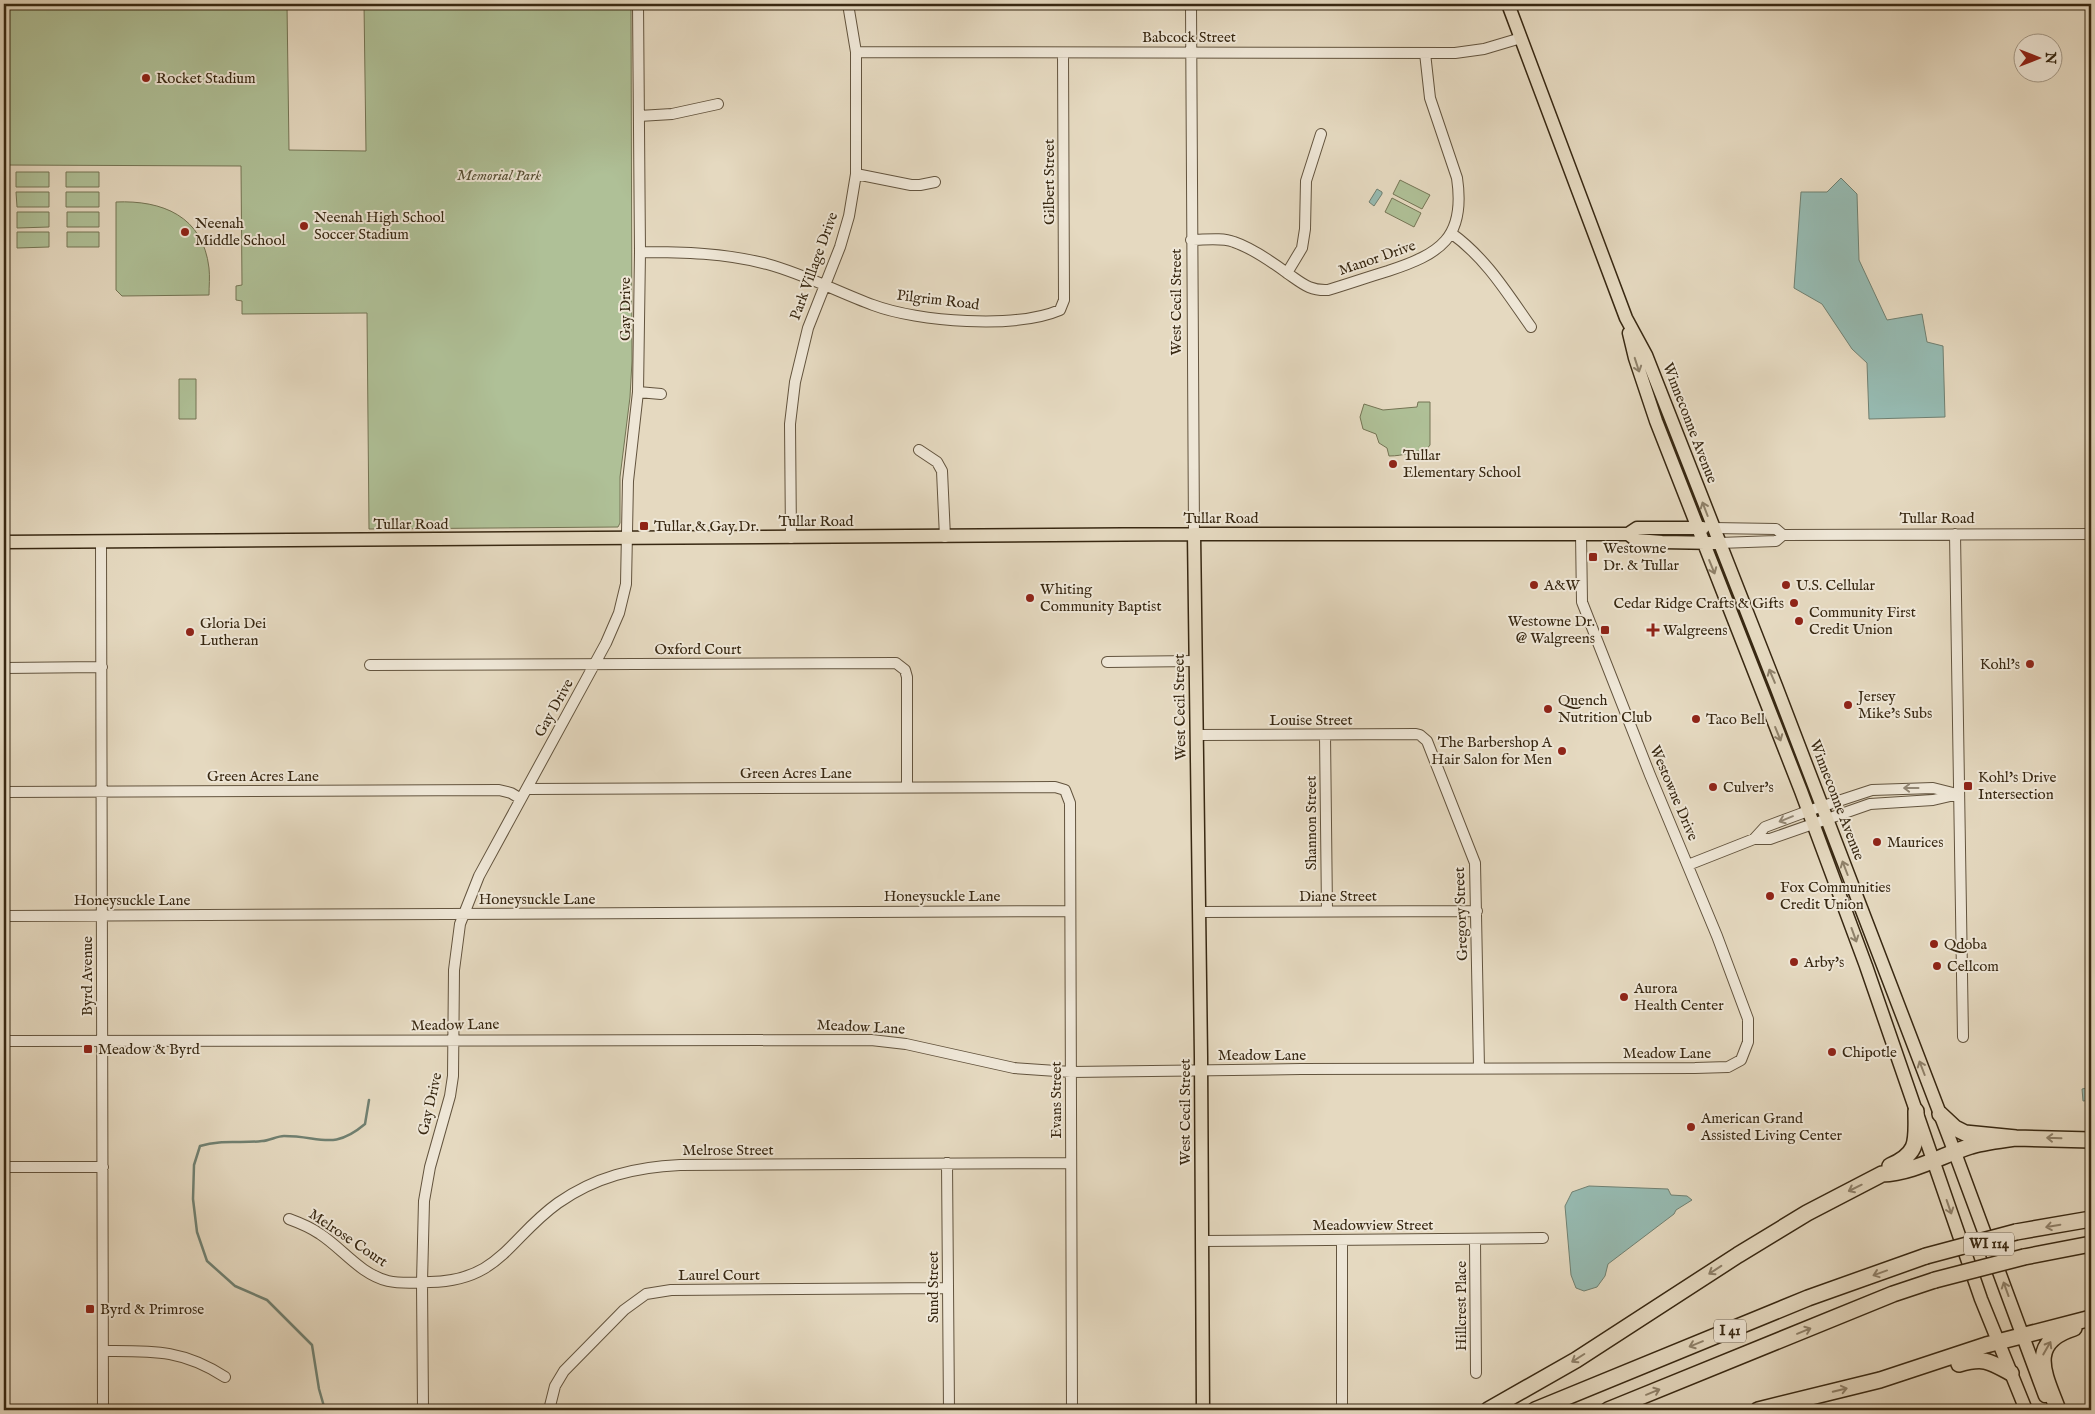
<svg xmlns="http://www.w3.org/2000/svg" width="2095" height="1414" viewBox="0 0 2095 1414" font-family="'IM FELL English',serif">
  <rect width="100%" height="100%" fill="#e5d9c0"/>
  <filter id="stains"><feTurbulence type="fractalNoise" baseFrequency=".004" numOctaves="4"/><feColorMatrix values="0 0 0 0 .2 0 0 0 0 .09 0 0 0 0 .02 0 0 0 .5 -.17"/></filter>
  <radialGradient id="worn" r=".72"><stop offset=".6" stop-color="#630" stop-opacity="0"/><stop offset="1" stop-color="#630" stop-opacity=".3"/></radialGradient>
  <path fill="#afc097" stroke="#747454" d="M 364,4 L 631,4 L 632,361 L 630,397 L 620,477 L 620,523 L 618,527 L 369,529 L 367,313 L 242,314 L 242,301 L 236,300 L 236,286 L 242,285 L 241,166 L 4,165 L 4,5 L 287,5 L 289,150 L 366,151 Z
    M 16,172 L 49,172 L 49,187 L 16,187 Z
    M 66,172 L 99,172 L 99,187 L 66,187 Z
    M 1400,180 L 1430,195 L 1422,209 L 1393,194 Z
    M 16,192 L 49,192 L 49,207 L 17,207 Z
    M 66,192 L 99,192 L 99,207 L 66,207 Z
    M 1392,198 L 1421,213 L 1414,227 L 1385,212 Z
    M 116,202 C 162,200 203,216 209,268 C 210,277 209,286 209,295 L 122,296 L 116,290 Z
    M 17,212 L 49,212 L 49,227 L 17,228 Z
    M 67,212 L 99,212 L 99,227 L 67,227 Z
    M 17,232 L 49,232 L 49,247 L 17,248 Z
    M 67,232 L 99,232 L 99,247 L 67,247 Z
    M 179,379 L 196,379 L 196,419 L 179,419 Z
    M 1418,402 L 1430,402 L 1430,445 L 1426,450 C 1413,451 1405,456 1389,456 L 1387,448 L 1379,443 L 1376,434 L 1363,429 L 1360,417 L 1364,404 L 1383,410 L 1417,407 Z"/>
  <path fill="#96bab1" stroke="#708071" d="M 1841,178 L 1857,194 L 1859,260 L 1887,320 L 1922,314 L 1927,342 L 1943,346 L 1945,417 L 1869,419 L 1867,363 L 1852,349 L 1822,304 L 1794,288 L 1801,192 L 1827,192 Z
    M 1377,189 L 1382,192 L 1382,194 L 1374,206 L 1369,202 Z
    M 2091,1087 L 2091,1100 L 2083,1101 L 2082,1089 Z
    M 1589,1186 L 1668,1189 L 1671,1195 L 1687,1196 L 1692,1200 L 1676,1210 L 1674,1214 L 1608,1264 L 1605,1276 L 1597,1287 L 1584,1291 L 1576,1288 L 1571,1275 L 1565,1206 L 1572,1192 Z"/>
  <g fill="none" stroke-linecap="round" stroke-linejoin="round">
    <path stroke="#708071" stroke-width="2.5" d="M 325,1410 L 319,1389 L 312,1345 L 267,1300 L 235,1286 L 207,1261 L 197,1232 L 193,1199 L 194,1165 L 200,1146 C 223,1139 239,1144 262,1141 C 269,1141 277,1136 284,1136 C 321,1136 333,1151 365,1124 L 369,1100"/>
    <defs>
      <path id="minor" d="M 1191,4 L 1194,534
        M 856,52 L 1455,53 L 1484,49 L 1521,38
        M 639,116 L 672,114 L 718,104
        M 856,174 L 911,185 L 920,185 L 935,182
        M 1451,233 C 1486,258 1507,293 1531,327
        M 1191,240 C 1205,240 1221,237 1234,242 C 1252,248 1272,262 1287,273 C 1302,283 1309,291 1328,290 C 1348,284 1368,277 1388,271 C 1440,254 1466,238 1457,178 L 1430,98 L 1425,53
        M 640,252 C 683,252 725,253 767,264 C 804,274 838,292 873,305 C 918,322 1016,329 1060,310 L 1064,300 L 1063,53
        M 1287,273 L 1302,248 L 1305,229 L 1306,181 L 1321,134
        M 638,392 L 661,394
        M 919,450 L 937,462 L 942,471 L 945,537
        M 1713,528 L 1776,529 L 1783,535
        M 1955,534 L 1963,1037
        M 791,538 L 790,424 L 795,382 L 808,328 L 840,247 L 849,216 L 856,174 L 856,52 L 848,4
        M 101,542 L 103,1410
        M 1719,543 L 1776,541 L 1783,535 L 2091,534
        M 1107,662 L 1196,661
        M 370,665 L 896,663 L 905,670 L 907,677 L 907,788
        M 4,668 L 102,667
        M 1197,735 L 1416,734 L 1420,735 L 1427,741 L 1475,863 L 1479,1068
        M 1325,735 L 1327,911
        M 527,789 L 1055,787 L 1065,790 L 1070,803 L 1072,1410
        M 4,792 L 499,790 L 511,793 L 521,799
        M 1754,839 L 1765,827 L 1808,811 L 1872,790 L 1933,788 L 1953,793
        M 1688,865 L 1754,839 L 1770,839 L 1870,804 L 1933,800 L 1959,794
        M 1200,912 L 1477,911
        M 4,916 L 1070,911
        M 4,1041 L 871,1040 L 906,1044 L 1014,1068 L 1071,1072 L 1301,1069 L 1695,1068 L 1728,1067 L 1741,1060 L 1748,1042 L 1748,1019 L 1717,936 L 1650,775 L 1582,602 L 1581,534
        M 947,1163 L 949,1410
        M 4,1167 L 103,1167
        M 289,1219 C 300,1223 310,1227 320,1234 C 343,1249 360,1274 388,1281 C 401,1284 416,1283 430,1282 C 500,1281 509,1238 558,1203 C 595,1177 635,1167 680,1165 L 1071,1163
        M 1475,1239 L 1476,1373
        M 1342,1240 L 1342,1407
        M 1203,1241 L 1543,1238
        M 103,1351 C 152,1351 182,1349 225,1377
        M 423,1410 L 422,1282 L 424,1201 L 430,1167 L 450,1096 L 453,1076 L 454,970 L 460,924 L 479,876 L 606,643 L 619,613 L 626,584 L 628,481 L 638,392 L 640,252 L 638,4
        M 549,1410 L 555,1386 L 564,1371 L 624,1310 L 646,1294 L 671,1290 L 948,1288"/>
      <path id="major" d="M 1508,4 L 1626,318 L 1646,355 L 1776,686 L 1955,1153 L 2045,1396
        M 1629,333 L 1635,358 L 1656,421 L 1801,791 L 1866,966 L 1981,1299 L 2026,1410
        M 1194,534 L 1201,1057 L 1203,1410
        M 1628,534 L 1637,528 L 1703,528
        M 4,542 L 1194,534 L 1628,534 L 1636,540 L 1662,542 L 1719,543"/>
      <path id="highway" d="M 1940,1114 L 1955,1128 L 1965,1133 L 2016,1138 L 2091,1140
        M 1890,1166 C 1920,1153 1916,1140 1916,1111
        M 2016,1232 L 2091,1219
        M 2024,1257 L 2091,1244
        M 1959,1364 C 1984,1357 1989,1361 2011,1373
        M 1488,1410 L 1576,1360 L 1738,1255 L 1807,1213 L 1882,1174 C 1913,1173 1942,1155 1971,1146 C 1985,1142 2001,1140 2016,1138
        M 1535,1410 L 1808,1298 L 1926,1256
        M 1608,1410 L 1893,1294 L 1935,1280
        M 1758,1410 L 1880,1380 L 1986,1345 L 2091,1318
        M 2058,1410 C 2046,1377 2025,1343 2074,1328"/>
    </defs>
    <use href="#minor" stroke="#63543e" stroke-width="12"/>
    <use href="#major" stroke="#382812" stroke-width="15"/>
    <use href="#highway" stroke="#382812" stroke-width="18"/>
    <use href="#minor" stroke="#eee6d6" stroke-width="10"/>
    <use href="#major" stroke="#e5d9c0" stroke-width="12"/>
    <use href="#highway" stroke="#e5d9c0" stroke-width="15"/>
    <defs>
      <path id="highway-bridge" d="M 1926,1256 L 2016,1232
        M 1935,1280 L 2024,1257"/>
    </defs>
    <use href="#highway-bridge" stroke="#382812" stroke-width="18" stroke-linecap="butt"/>
    <use href="#highway-bridge" stroke="#e5d9c0" stroke-width="15"/>
  </g>
  <defs><path id="oneway-shaft" d="M-6 0H5M1.5-3L5.5 0L1.5 3" fill="none" stroke-width="1.6" stroke-linecap="round" stroke-linejoin="round" transform="scale(1.25)"/></defs>
  <g stroke="#8e8069">
    <use href="#oneway-shaft" transform="translate(1637 365) rotate(72)"/>
    <use href="#oneway-shaft" transform="translate(1705 509) rotate(-111)"/>
    <use href="#oneway-shaft" transform="translate(1712 567) rotate(68)"/>
    <use href="#oneway-shaft" transform="translate(1772 676) rotate(-113)"/>
    <use href="#oneway-shaft" transform="translate(1778 734) rotate(68)"/>
    <use href="#oneway-shaft" transform="translate(1845 868) rotate(-111)"/>
    <use href="#oneway-shaft" transform="translate(1854 935) rotate(70)"/>
    <use href="#oneway-shaft" transform="translate(1922 1068) rotate(-111)"/>
    <use href="#oneway-shaft" transform="translate(2054 1138) rotate(-178)"/>
    <use href="#oneway-shaft" transform="translate(1855 1188) rotate(154)"/>
    <use href="#oneway-shaft" transform="translate(1949 1207) rotate(71)"/>
    <use href="#oneway-shaft" transform="translate(2053 1226) rotate(170)"/>
    <use href="#oneway-shaft" transform="translate(1715 1270) rotate(147)"/>
    <use href="#oneway-shaft" transform="translate(1880 1273) rotate(160)"/>
    <use href="#oneway-shaft" transform="translate(2006 1289) rotate(-110)"/>
    <use href="#oneway-shaft" transform="translate(1804 1331) rotate(-22)"/>
    <use href="#oneway-shaft" transform="translate(1696 1344) rotate(158)"/>
    <use href="#oneway-shaft" transform="translate(2047 1348) rotate(-60)"/>
    <use href="#oneway-shaft" transform="translate(1578 1358) rotate(148)"/>
    <use href="#oneway-shaft" transform="translate(1840 1390) rotate(-14)"/>
    <use href="#oneway-shaft" transform="translate(1653 1392) rotate(-22)"/>
  </g>
  <g stroke="#938774">
    <use href="#oneway-shaft" transform="translate(1911 788) rotate(-180)"/>
    <use href="#oneway-shaft" transform="translate(1786 819) rotate(158)"/>
  </g>
  <g fill="#8f2418" stroke="#eee6d6" stroke-width="2">
    <circle cx="146" cy="78" r="5"/>
    <circle cx="304" cy="226" r="5"/>
    <circle cx="185" cy="232" r="5"/>
    <circle cx="1393" cy="464" r="5"/>
    <rect x="639" y="521" width="10" height="10" rx="2.5"/>
    <rect x="1588" y="552" width="10" height="10" rx="2.5"/>
    <circle cx="1534" cy="585" r="5"/>
    <circle cx="1786" cy="585" r="5"/>
    <circle cx="1030" cy="598" r="5"/>
    <circle cx="1794" cy="603" r="5"/>
    <circle cx="1799" cy="621" r="5"/>
    <rect x="1600" y="625" width="10" height="10" rx="2.5"/>
    <path d="M1650.5 622.5h5v5h5v5h-5v5h-5v-5h-5v-5h5z"/>
    <circle cx="190" cy="632" r="5"/>
    <circle cx="2030" cy="664" r="5"/>
    <circle cx="1848" cy="705" r="5"/>
    <circle cx="1548" cy="709" r="5"/>
    <circle cx="1696" cy="719" r="5"/>
    <circle cx="1562" cy="751" r="5"/>
    <rect x="1963" y="781" width="10" height="10" rx="2.5"/>
    <circle cx="1713" cy="787" r="5"/>
    <circle cx="1877" cy="842" r="5"/>
    <circle cx="1770" cy="896" r="5"/>
    <circle cx="1934" cy="944" r="5"/>
    <circle cx="1794" cy="962" r="5"/>
    <circle cx="1937" cy="966" r="5"/>
    <circle cx="1624" cy="997" r="5"/>
    <rect x="83" y="1044" width="10" height="10" rx="2.5"/>
    <circle cx="1832" cy="1052" r="5"/>
    <circle cx="1691" cy="1127" r="5"/>
    <rect x="85" y="1304" width="10" height="10" rx="2.5"/>
  </g>
  <g text-anchor="middle" dominant-baseline="central" stroke-width="4" stroke-linejoin="round" paint-order="stroke">
    <g fill="#eee6d6" stroke="#6f614d" stroke-width="1">
      <rect x="1964" y="1232.5" width="50" height="23" rx="4"/>
      <rect x="1714" y="1319.5" width="32" height="23" rx="4"/>
    </g>
    <g font-size="14" font-weight="bold" fill="#382812">
      <text x="1989" y="1244">WI 114</text>
      <text x="1730" y="1331">I 41</text>
    </g>
    <g font-size="15" fill="#382812" stroke="#eee6d6">
      <text x="1189" y="37">Babcock Street</text>
      <text transform="translate(1049 182) rotate(-90)">Gilbert Street</text>
      <text transform="translate(1377 258) rotate(-19)">Manor Drive</text>
      <text transform="translate(814 266) rotate(-70)">Park Village Drive</text>
      <text transform="translate(938 300) rotate(7)">Pilgrim Road</text>
      <text transform="translate(1176 302) rotate(-90)">West Cecil Street</text>
      <text transform="translate(625 309) rotate(-90)">Gay Drive</text>
      <text transform="translate(1690 423) rotate(69)">Winneconne Avenue</text>
      <text x="1221" y="518">Tullar Road</text>
      <text x="1937" y="518">Tullar Road</text>
      <text x="816" y="521">Tullar Road</text>
      <text x="411" y="524">Tullar Road</text>
      <text x="698" y="649">Oxford Court</text>
      <text transform="translate(1180 707) rotate(-91)">West Cecil Street</text>
      <text transform="translate(554 708) rotate(-61)">Gay Drive</text>
      <text x="1311" y="720">Louise Street</text>
      <text x="796" y="773">Green Acres Lane</text>
      <text x="263" y="776">Green Acres Lane</text>
      <text transform="translate(1674 793) rotate(67)">Westowne Drive</text>
      <text transform="translate(1837 800) rotate(69)">Winneconne Avenue</text>
      <text transform="translate(1311 823) rotate(-90)">Shannon Street</text>
      <text x="942" y="896">Honeysuckle Lane</text>
      <text x="1338" y="896">Diane Street</text>
      <text x="537" y="899">Honeysuckle Lane</text>
      <text x="132" y="900">Honeysuckle Lane</text>
      <text transform="translate(1461 914) rotate(-92)">Gregory Street</text>
      <text transform="translate(87 976) rotate(-90)">Byrd Avenue</text>
      <text transform="translate(455 1025) rotate(-1)">Meadow Lane</text>
      <text transform="translate(861 1027) rotate(3)">Meadow Lane</text>
      <text x="1667" y="1053">Meadow Lane</text>
      <text x="1262" y="1055">Meadow Lane</text>
      <text transform="translate(1056 1100) rotate(-90)">Evans Street</text>
      <text transform="translate(430 1104) rotate(-77)">Gay Drive</text>
      <text transform="translate(1185 1112) rotate(-90)">West Cecil Street</text>
      <text x="728" y="1150">Melrose Street</text>
      <text x="1373" y="1225">Meadowview Street</text>
      <text transform="translate(348 1238) rotate(34)">Melrose Court</text>
      <text x="719" y="1275">Laurel Court</text>
      <text transform="translate(933 1287) rotate(-90)">Sund Street</text>
      <text transform="translate(1461 1306) rotate(-90)">Hillcrest Place</text>
    </g>
    <g font-size="15" fill="#382812" stroke="#eee6d6" text-anchor="start">
      <text x="156" y="78">Rocket Stadium</text>
      <text x="314" y="217">Neenah High School<tspan x="314" dy="17">Soccer Stadium</tspan></text>
      <text x="195" y="223">Neenah<tspan x="195" dy="17">Middle School</tspan></text>
      <text x="1403" y="455">Tullar<tspan x="1403" dy="17">Elementary School</tspan></text>
      <text x="654" y="526">Tullar &amp; Gay Dr.</text>
      <text x="1603" y="548">Westowne<tspan x="1603" dy="17">Dr. &amp; Tullar</tspan></text>
      <text x="1544" y="585">A&amp;W</text>
      <text x="1796" y="585">U.S. Cellular</text>
      <text x="1040" y="589">Whiting<tspan x="1040" dy="17">Community Baptist</tspan></text>
      <text x="1784" y="603" text-anchor="end">Cedar Ridge Crafts &amp; Gifts</text>
      <text x="1809" y="612">Community First<tspan x="1809" dy="17">Credit Union</tspan></text>
      <text x="1595" y="621" text-anchor="end">Westowne Dr.<tspan x="1595" dy="17">@ Walgreens</tspan></text>
      <text x="200" y="623">Gloria Dei<tspan x="200" dy="17">Lutheran</tspan></text>
      <text x="1663" y="630">Walgreens</text>
      <text x="2020" y="664" text-anchor="end">Kohl's</text>
      <text x="1858" y="696">Jersey<tspan x="1858" dy="17">Mike's Subs</tspan></text>
      <text x="1558" y="700">Quench<tspan x="1558" dy="17">Nutrition Club</tspan></text>
      <text x="1706" y="719">Taco Bell</text>
      <text x="1552" y="742" text-anchor="end">The Barbershop A<tspan x="1552" dy="17">Hair Salon for Men</tspan></text>
      <text x="1978" y="777">Kohl's Drive<tspan x="1978" dy="17">Intersection</tspan></text>
      <text x="1723" y="787">Culver's</text>
      <text x="1887" y="842">Maurices</text>
      <text x="1780" y="887">Fox Communities<tspan x="1780" dy="17">Credit Union</tspan></text>
      <text x="1944" y="944">Qdoba</text>
      <text x="1804" y="962">Arby's</text>
      <text x="1947" y="966">Cellcom</text>
      <text x="1634" y="988">Aurora<tspan x="1634" dy="17">Health Center</tspan></text>
      <text x="98" y="1049">Meadow &amp; Byrd</text>
      <text x="1842" y="1052">Chipotle</text>
      <text x="1701" y="1118">American Grand<tspan x="1701" dy="17">Assisted Living Center</tspan></text>
      <text x="100" y="1309">Byrd &amp; Primrose</text>
    </g>
    <g font-size="15" font-style="italic" fill="#564e33" stroke="#eee6d6">
      <text x="499" y="175">Memorial Park</text>
    </g>
  </g>
  <rect width="2095" height="1414" fill="none" stroke="#e5d9c0" stroke-width="20"/>
  <rect x="5" y="5" width="2085" height="1404" fill="none" stroke="#382812" stroke-width="2.5"/>
  <rect x="10" y="10" width="2075" height="1394" fill="none" stroke="#382812"/>
  <g transform="translate(2038 58) rotate(90)"><circle r="24" fill="#eee6d6" stroke="#a59a88"/>
  <path d="M0-4L9 19L0 12L-9 19Z" fill="#8f2418"/>
  <text y="-8" font-size="14" font-weight="bold" text-anchor="middle" fill="#382812">N</text>
  </g>
  <rect width="100%" height="100%" filter="url(#stains)"/>
  <rect width="100%" height="100%" fill="url(#worn)"/>
</svg>
